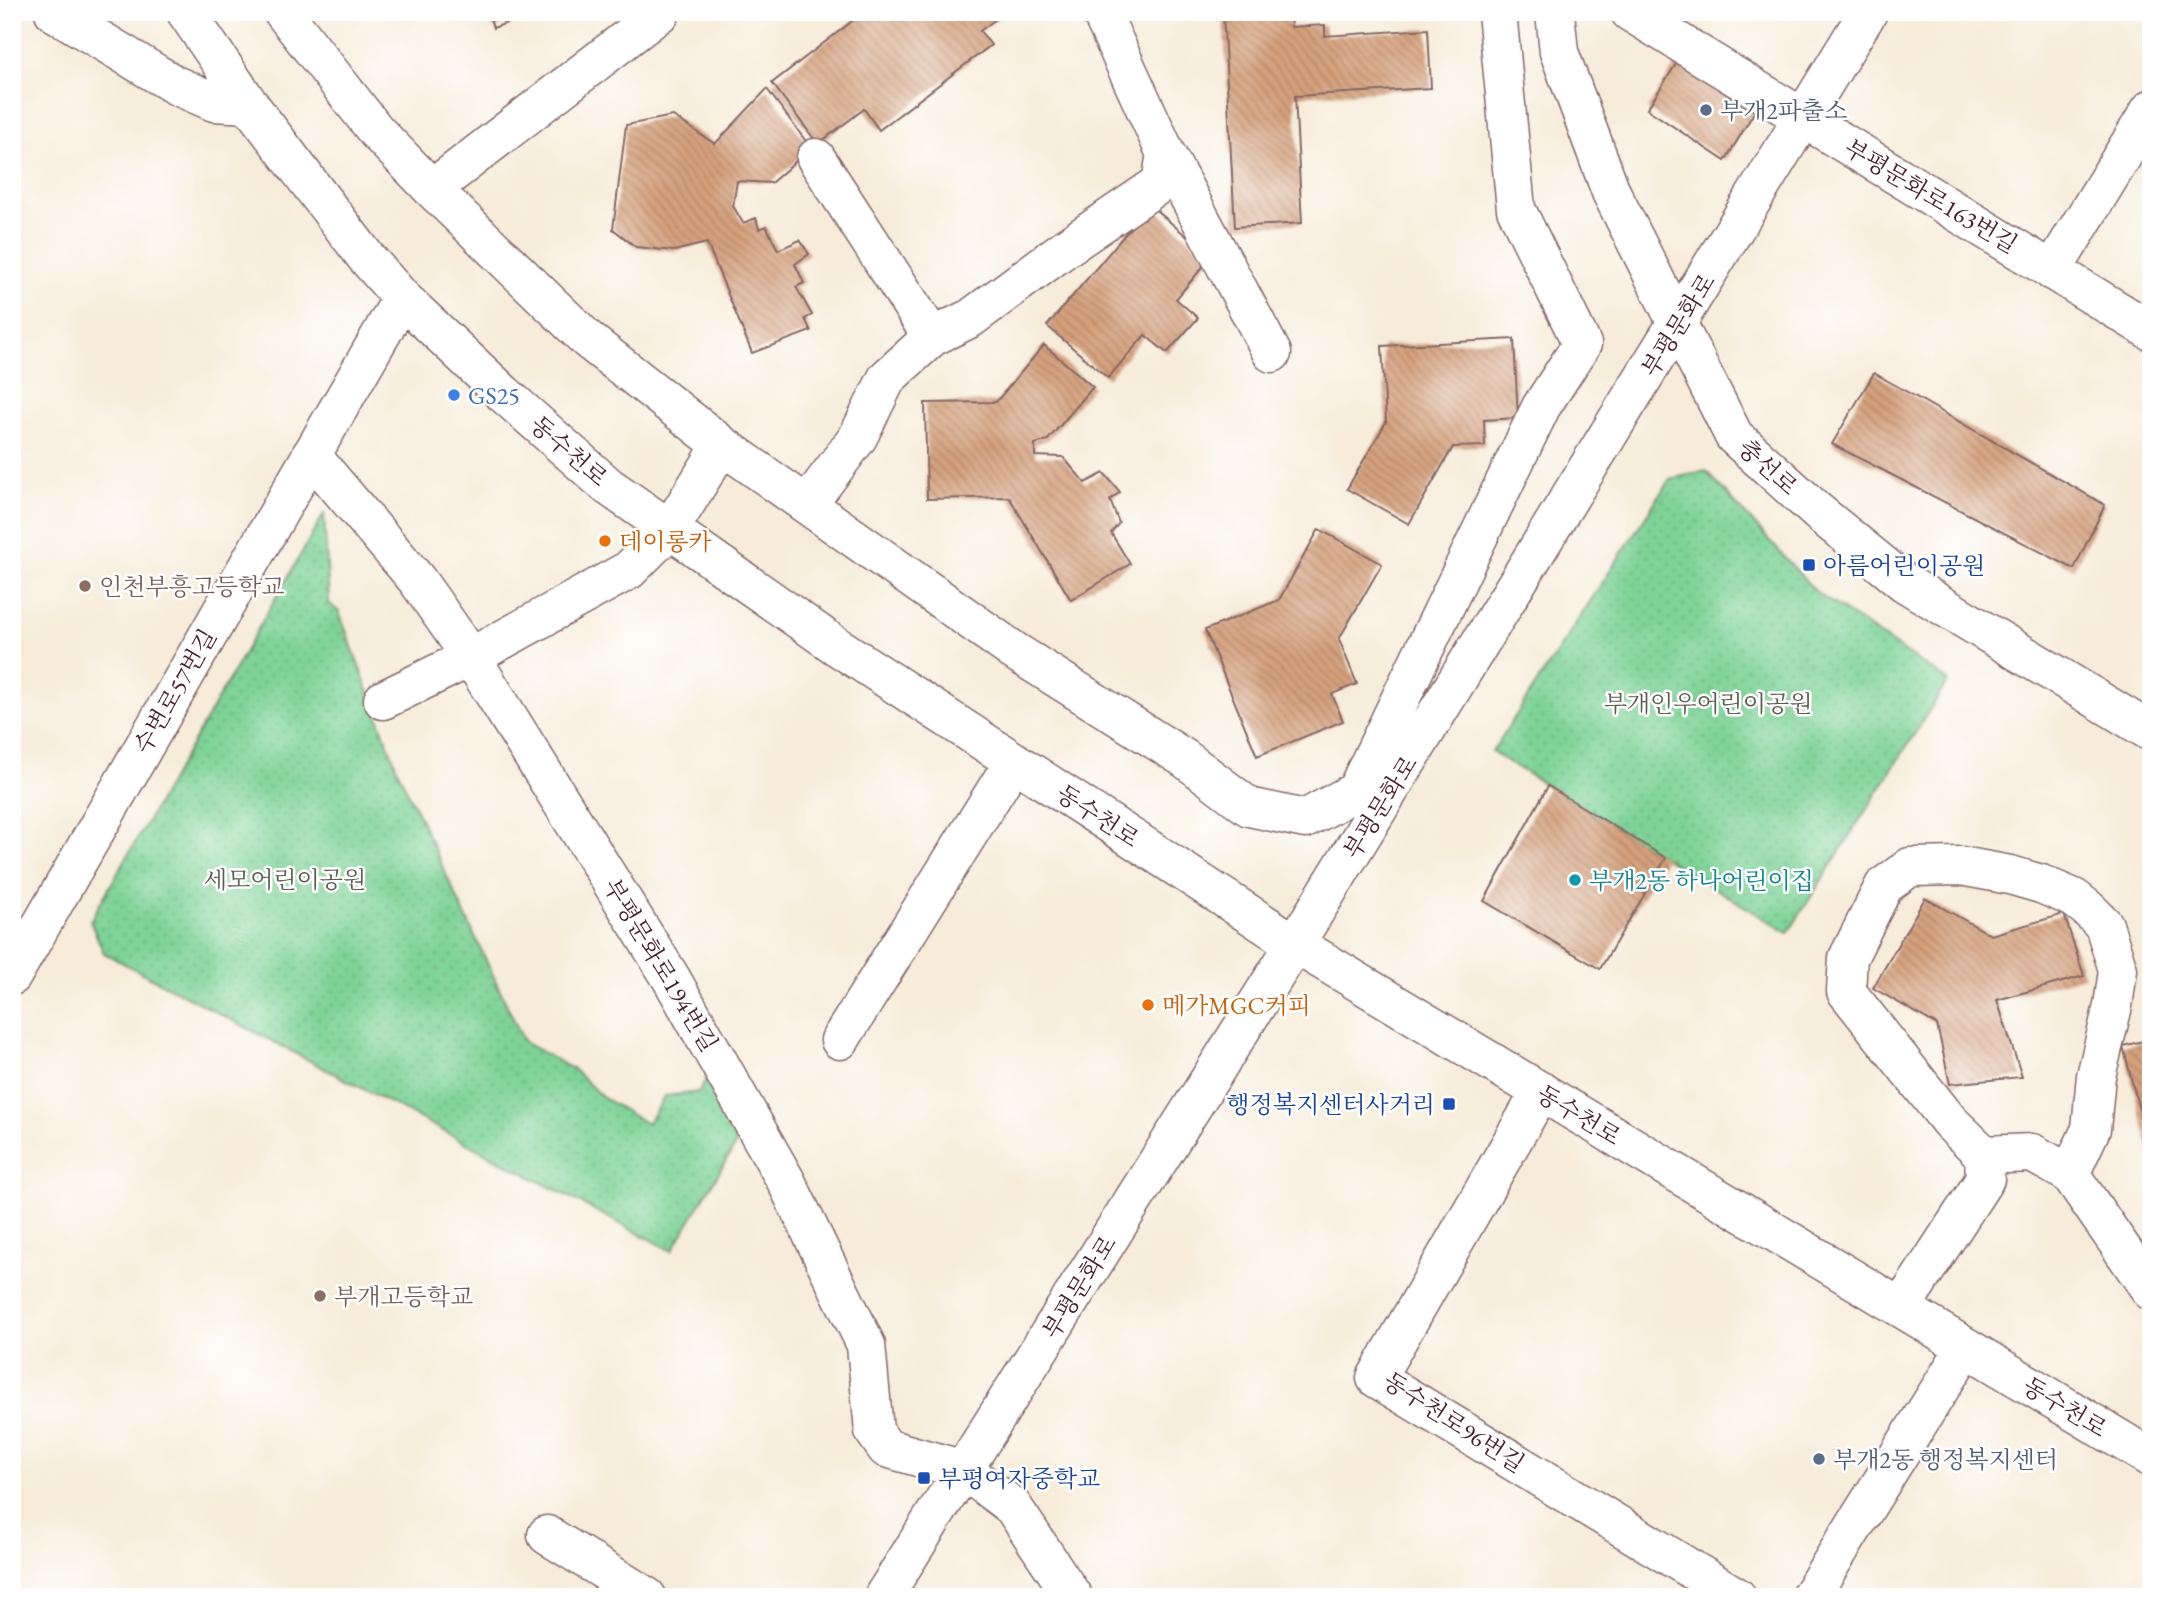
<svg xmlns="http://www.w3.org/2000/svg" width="2163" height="1609" viewBox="0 0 2163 1609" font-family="'EB Garamond','Noto Serif KR',serif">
  <defs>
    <pattern id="grass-dots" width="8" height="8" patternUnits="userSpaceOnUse" patternTransform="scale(1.75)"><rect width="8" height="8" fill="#7ed396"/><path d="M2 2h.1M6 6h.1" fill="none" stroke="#6eb581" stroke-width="1.8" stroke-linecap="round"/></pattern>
    <pattern id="building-back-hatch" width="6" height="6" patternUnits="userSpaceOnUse" patternTransform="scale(1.75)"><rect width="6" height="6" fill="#d5a17c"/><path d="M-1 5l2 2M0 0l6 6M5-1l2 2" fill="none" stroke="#af8366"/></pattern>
  </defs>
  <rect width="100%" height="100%" fill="#fff"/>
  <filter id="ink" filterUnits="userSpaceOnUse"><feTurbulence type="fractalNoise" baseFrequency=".0143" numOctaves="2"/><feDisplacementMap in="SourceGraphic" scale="14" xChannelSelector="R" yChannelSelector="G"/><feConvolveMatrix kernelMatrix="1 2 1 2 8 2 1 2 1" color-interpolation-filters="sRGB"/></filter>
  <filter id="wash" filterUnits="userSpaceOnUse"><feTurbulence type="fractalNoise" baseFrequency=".00686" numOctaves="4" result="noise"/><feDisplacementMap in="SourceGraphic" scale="28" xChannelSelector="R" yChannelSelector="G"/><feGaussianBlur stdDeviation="1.57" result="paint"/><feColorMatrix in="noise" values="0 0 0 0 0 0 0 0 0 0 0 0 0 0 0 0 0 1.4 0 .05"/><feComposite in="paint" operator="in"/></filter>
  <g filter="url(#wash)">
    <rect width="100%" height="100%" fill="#f6ecd9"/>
    <path fill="url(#grass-dots)" stroke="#647960" stroke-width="2" d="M 1706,471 L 1816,592 L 1948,681 L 1788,933 L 1492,752 L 1670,479 Z
      M 324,514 L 329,603 L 339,612 L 398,771 L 524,1042 L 574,1070 L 602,1097 L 647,1124 L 665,1096 L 699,1092 L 710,1072 L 743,1132 L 672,1251 L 104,953 L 90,921 Z"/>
    <g id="blocks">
      <path fill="url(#building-back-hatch)" d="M 488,12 L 535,12 L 535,13 L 493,28 Z
        M 864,12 L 1005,12 L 980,31 L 991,45 L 879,130 L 864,109 L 818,144 L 772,83 Z
        M 1223,12 L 1290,12 L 1291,27 L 1325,25 L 1325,36 L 1428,29 L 1431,88 L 1295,96 L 1302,223 L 1235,227 Z
        M 1678,61 L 1756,109 L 1725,161 L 1647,109 Z
        M 767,89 L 811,148 L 771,183 L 737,181 L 733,206 L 743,223 L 756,218 L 759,229 L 766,226 L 778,250 L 800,240 L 809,254 L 795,264 L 804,283 L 796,287 L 812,315 L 805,319 L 811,331 L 752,353 L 707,243 L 674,251 L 636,247 L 613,229 L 626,125 L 673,116 L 715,144 Z
        M 1150,205 L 1211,257 L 1176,299 L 1198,318 L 1167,353 L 1145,335 L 1108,378 L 1047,326 Z
        M 1514,339 L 1518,418 L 1484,420 L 1485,446 L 1453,447 L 1409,524 L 1347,489 L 1386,422 L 1382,346 Z
        M 1044,345 L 1093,387 L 1048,440 L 1035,444 L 1035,456 L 1063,457 L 1085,483 L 1104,473 L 1120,492 L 1110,500 L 1119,523 L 1111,533 L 1130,564 L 1071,600 L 1009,497 L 927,499 L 925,403 L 996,402 Z
        M 1874,373 L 2105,505 L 2074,569 L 1832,444 Z
        M 1319,529 L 1382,564 L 1339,639 L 1357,684 L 1332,694 L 1343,721 L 1257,756 L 1205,630 L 1279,600 Z
        M 1548,786 L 1666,858 L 1600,969 L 1484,901 Z
        M 1925,898 L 1991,935 L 2064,914 L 2084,976 L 1997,1000 L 2022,1077 L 1950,1084 L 1937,1025 L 1873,988 Z
        M 2151,1039 L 2151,1153 L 2150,1153 L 2123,1046 Z"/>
    </g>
  </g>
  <g filter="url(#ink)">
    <use href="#blocks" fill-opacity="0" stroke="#866768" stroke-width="2"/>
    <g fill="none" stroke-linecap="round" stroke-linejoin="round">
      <defs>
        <path id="minor" d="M 54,12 L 175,85 L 214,102 L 249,104
          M 186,12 L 249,104 L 365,256 L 402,298 L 504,394 L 608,486 L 835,645 L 1295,944 L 2151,1458
          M 283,12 L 376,131 L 432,189 L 588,340 L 722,445
          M 1101,12 L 1166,154 L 1272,353
          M 1555,12 L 1559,52 L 1611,192 L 1734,436 L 1818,512 L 1905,583 L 2151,732
          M 1630,12 L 2151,331
          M 816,158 L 932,337 L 971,318 L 1067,247 L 1161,183 L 1166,154
          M 432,189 L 661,12
          M 2052,271 L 2151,109
          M 311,455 L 417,580 L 471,657 L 671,978 L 786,1181 L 866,1345 L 874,1431 L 886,1448 L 964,1470 L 1013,1507 L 1073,1597
          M 807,505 L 858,437 L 887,378 L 932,337
          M 383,700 L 471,657 L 629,570 L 670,529 L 722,445 L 1014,651 L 1184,758 L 1249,807 L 1305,819 L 1356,791 L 1541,407 L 1582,344 L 1516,209 L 1497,12
          M 12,976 L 402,298
          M 840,1040 L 1014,761
          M 1541,1091 L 1376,1378 L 1737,1597
          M 1984,1155 L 2032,1153 L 2070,1174 L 2151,1291
          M 1901,1308 L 1985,1179 L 1984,1155 L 1950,1122 L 1846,991 L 1848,958 L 1884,886 L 1910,867 L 1961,866 L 2010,875 L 2041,884 L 2074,898 L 2088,909 L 2104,925 L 2118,970 L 2113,1006 L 2096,1076 L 2091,1129 L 2070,1174
          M 547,1535 L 647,1597
          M 883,1597 L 1295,944 L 1868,12
          M 1810,1597 L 1966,1347"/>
      </defs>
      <use href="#minor" stroke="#866768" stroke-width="41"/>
      <use href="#minor" stroke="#fff" stroke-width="38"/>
    </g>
  </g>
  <g fill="#5c6f8a" stroke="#fff" stroke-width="2.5">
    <circle cx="1706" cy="110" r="7"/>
    <circle cx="1819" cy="1459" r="7"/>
  </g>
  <circle fill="#3f7fe0" stroke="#fff" stroke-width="2.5" cx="454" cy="395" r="7"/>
  <g fill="#e8710a" stroke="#fff" stroke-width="2.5">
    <circle cx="605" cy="541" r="7"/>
    <circle cx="1148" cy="1005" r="7"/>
  </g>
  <g fill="#1a4fb4" stroke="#fff" stroke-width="2.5">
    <rect x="1802" y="558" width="14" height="14" rx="3.5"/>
    <rect x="1442" y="1097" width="14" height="14" rx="3.5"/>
    <rect x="917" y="1471" width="14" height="14" rx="3.5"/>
  </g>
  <g fill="#8d6e63" stroke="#fff" stroke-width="2.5">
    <circle cx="85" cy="586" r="7"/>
    <circle cx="320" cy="1296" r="7"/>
  </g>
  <circle fill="#0f9aa8" stroke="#fff" stroke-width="2.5" cx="1575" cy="880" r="7"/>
  <g text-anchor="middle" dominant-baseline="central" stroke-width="5" stroke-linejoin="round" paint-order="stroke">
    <g font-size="24" fill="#4e5e75" stroke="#fff" text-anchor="start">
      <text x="1720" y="110">부개2파출소</text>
      <text x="1833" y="1459">부개2동 행정복지센터</text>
    </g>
    <g font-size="24" fill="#4a1f2b" stroke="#fff">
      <text transform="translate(1931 196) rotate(31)">부평문화로163번길</text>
      <text transform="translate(1678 325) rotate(-58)">부평문화로</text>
      <text transform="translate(569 451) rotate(41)">동수천로</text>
      <text transform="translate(1768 467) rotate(42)">충선로</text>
      <text transform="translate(175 691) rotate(-60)">수변로57번길</text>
      <text transform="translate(1380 807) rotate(-58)">부평문화로</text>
      <text transform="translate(1098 816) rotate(33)">동수천로</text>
      <text transform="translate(661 965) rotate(59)">부평문화로194번길</text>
      <text transform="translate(1579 1115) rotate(31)">동수천로</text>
      <text transform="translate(1079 1287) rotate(-58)">부평문화로</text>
      <text transform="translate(2065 1407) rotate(31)">동수천로</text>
      <text transform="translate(1454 1422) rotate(33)">동수천로96번길</text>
    </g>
    <g font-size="24" fill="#366cbe" stroke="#fff" text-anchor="start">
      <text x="468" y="395">GS25</text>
    </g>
    <g font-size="24" fill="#c56008" stroke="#fff" text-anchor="start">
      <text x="619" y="541">데이롱카</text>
      <text x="1162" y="1005">메가MGC커피</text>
    </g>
    <g font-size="24" fill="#164399" stroke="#fff" text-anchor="start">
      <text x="1823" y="565">아름어린이공원</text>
      <text x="1435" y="1104" text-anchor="end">행정복지센터사거리</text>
      <text x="938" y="1478">부평여자중학교</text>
    </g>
    <g font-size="24" fill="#785e54" stroke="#fff" text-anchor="start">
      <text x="99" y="586">인천부흥고등학교</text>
      <text x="334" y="1296">부개고등학교</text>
    </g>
    <g font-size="24" fill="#5c5e50" stroke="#fff">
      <text x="1708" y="703">부개인우어린이공원</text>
      <text x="285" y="879">세모어린이공원</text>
    </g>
    <g font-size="24" fill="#0d838f" stroke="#fff" text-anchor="start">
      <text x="1589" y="880">부개2동 하나어린이집</text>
    </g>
  </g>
  <rect width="2163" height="1609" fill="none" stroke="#fff" stroke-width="42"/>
</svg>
